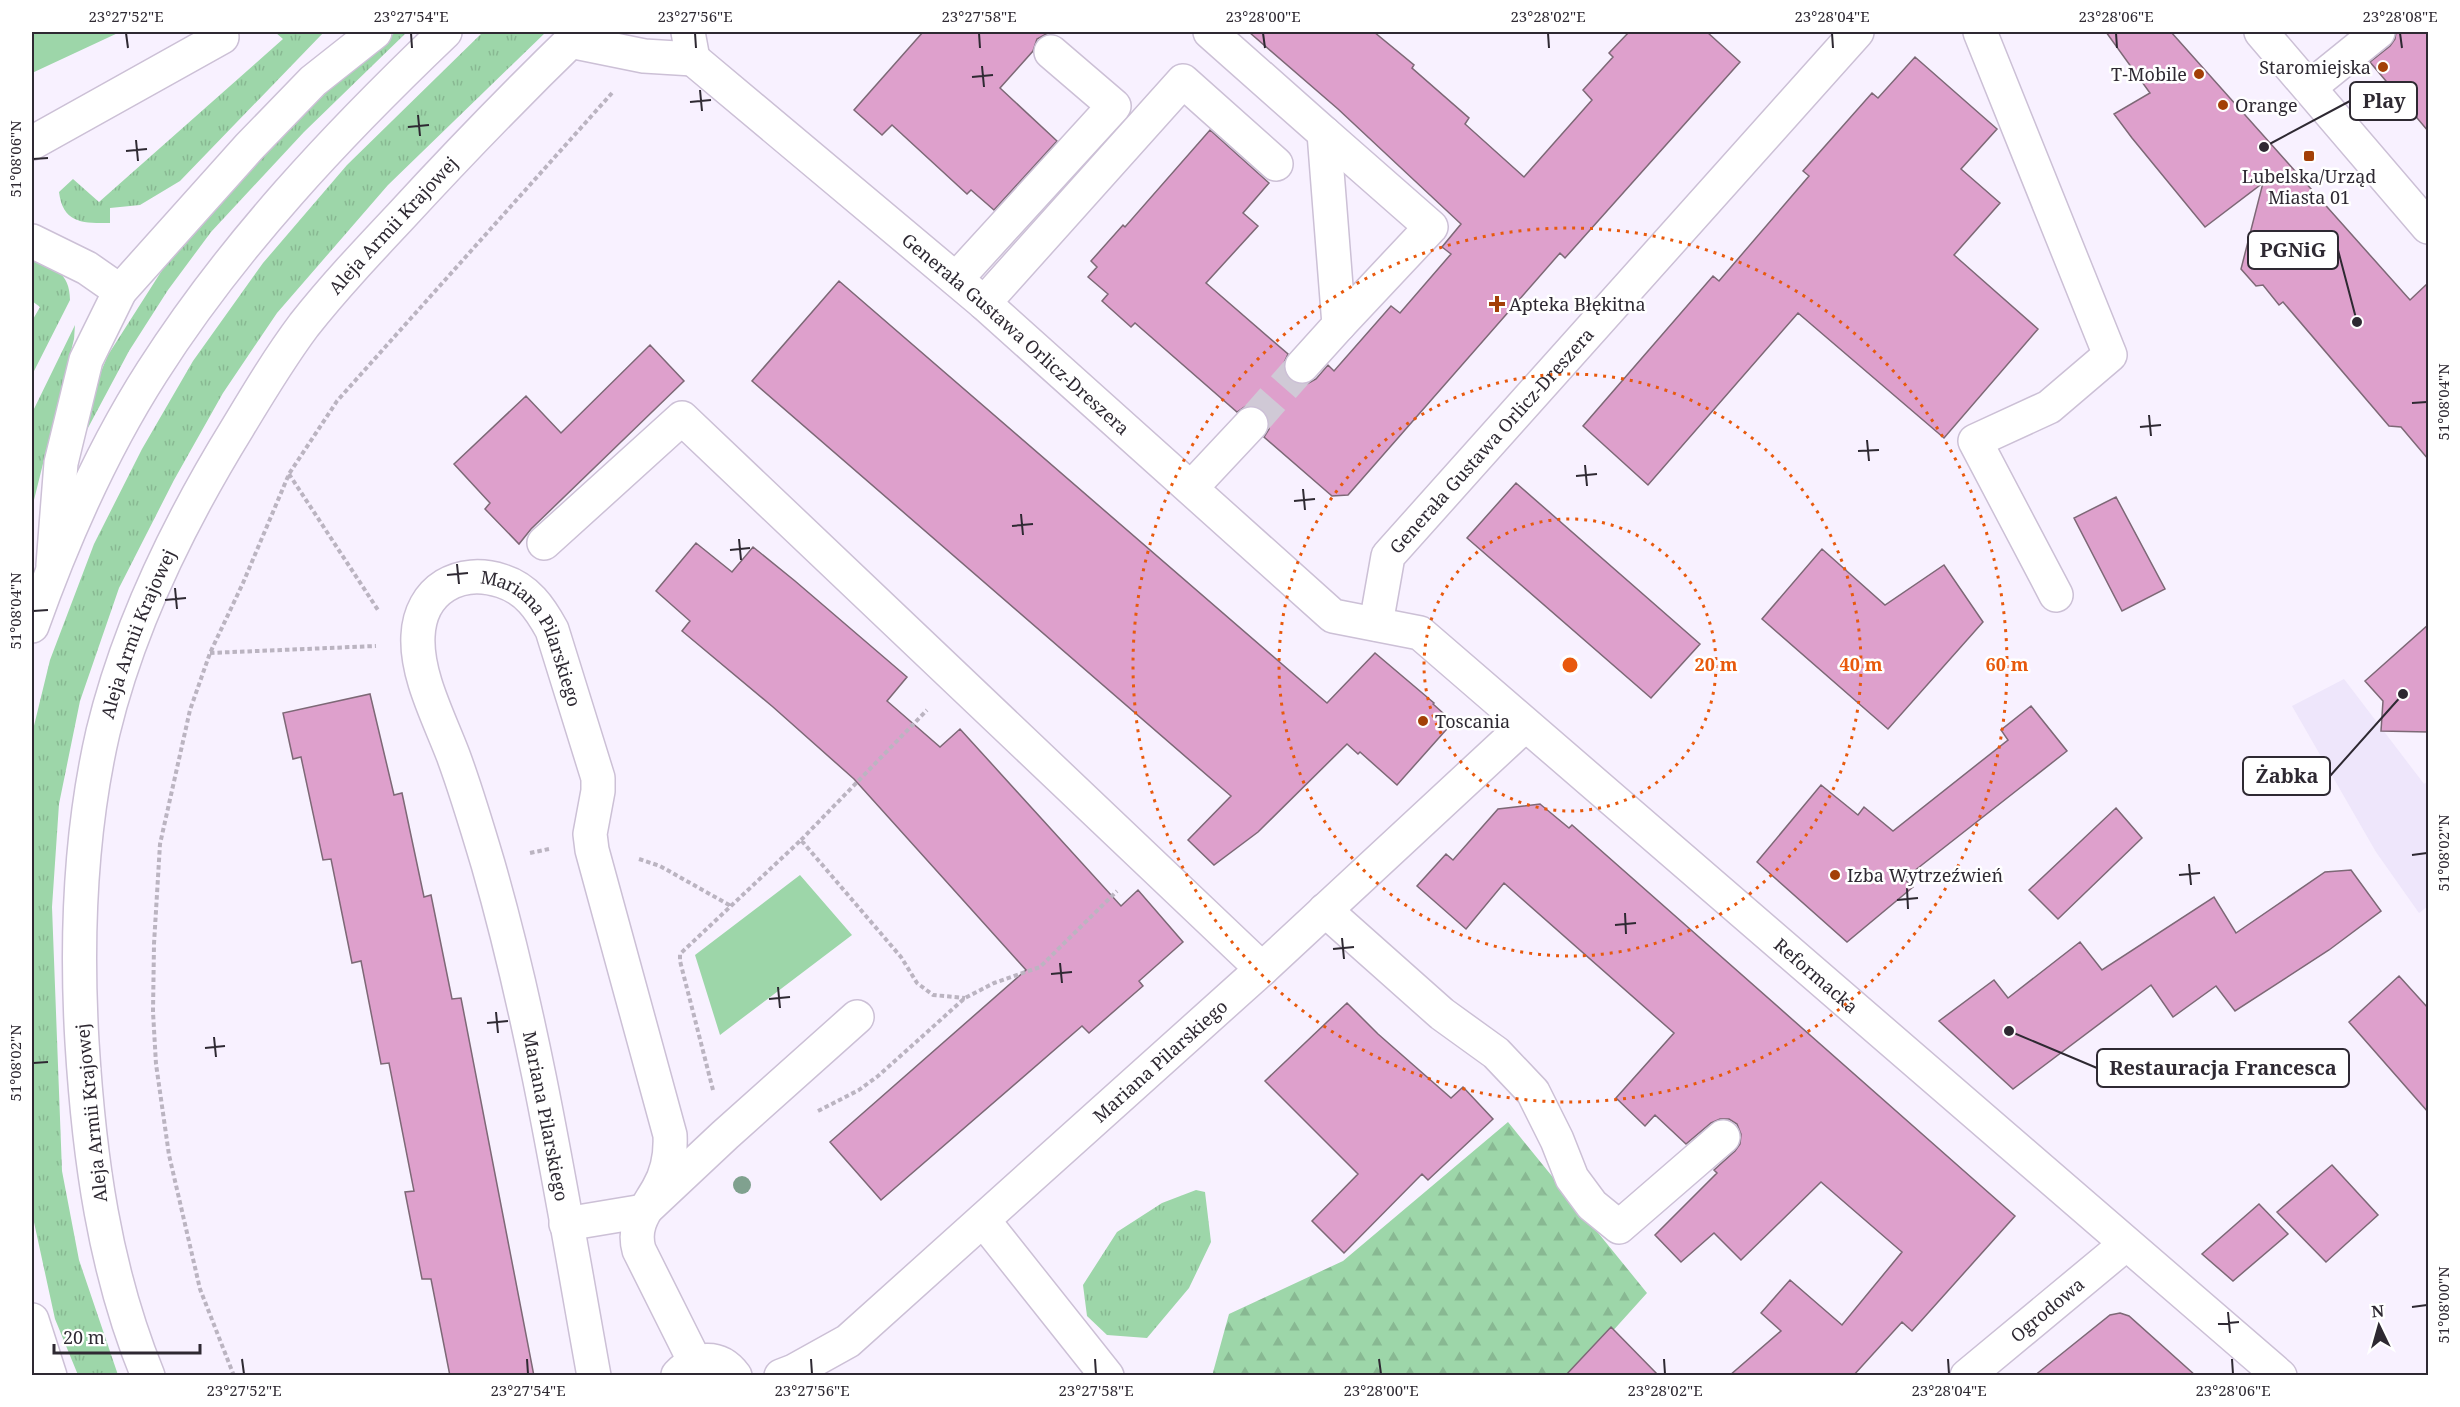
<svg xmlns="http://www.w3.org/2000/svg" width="2460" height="1407" viewBox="0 0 2460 1407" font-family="'Noto Serif',serif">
  <defs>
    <pattern id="grass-tufts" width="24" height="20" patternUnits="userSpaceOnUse" patternTransform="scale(1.5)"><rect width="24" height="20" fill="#9dd6a9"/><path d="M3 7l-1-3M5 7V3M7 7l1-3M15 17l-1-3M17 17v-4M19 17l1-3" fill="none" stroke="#88b892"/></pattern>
    <pattern id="forest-firs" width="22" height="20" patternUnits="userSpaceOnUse" patternTransform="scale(1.5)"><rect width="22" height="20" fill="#9dd6a9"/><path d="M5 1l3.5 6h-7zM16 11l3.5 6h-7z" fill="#88b892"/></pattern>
  </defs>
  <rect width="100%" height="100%" fill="#f8f1ff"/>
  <path fill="#eee6fb" d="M 2344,679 L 2424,784 L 2428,781 L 2428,906 L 2419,913 L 2376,852 L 2292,706 Z"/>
  <path fill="url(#grass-tufts)" d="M 275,32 L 324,32 L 180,181 L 140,205 L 110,208 L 110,223 C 83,223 63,224 59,192 L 73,179 L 99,202 L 283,39 Z
    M 396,32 L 407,32 L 304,132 L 211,232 L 168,290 L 129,351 L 73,456 L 88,402 L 108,355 L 166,264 L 281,135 L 353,66 Z
    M 483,32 L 546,32 L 388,185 L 277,313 L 223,393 L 174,480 L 119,588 L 80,701 L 59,804 L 52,907 L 62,1171 L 79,1260 L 118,1375 L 78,1375 L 55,1319 L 32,1213 L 32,734 L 50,660 L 94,544 L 142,449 L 193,361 L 263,263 L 347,165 Z
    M 32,256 C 53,268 70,272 70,300 L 32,375 L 32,321 L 40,307 L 32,301 Z
    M 75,325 L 74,339 L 32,508 L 32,413 Z
    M 1196,1190 L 1205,1192 L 1211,1242 L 1189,1288 L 1147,1338 L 1107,1335 L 1087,1316 L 1083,1285 L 1117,1232 L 1162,1203 Z"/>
  <path fill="url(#forest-firs)" d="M 1508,1122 L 1647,1293 L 1573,1375 L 1212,1376 L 1229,1314 L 1343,1261 Z"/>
  <path fill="#9dd6a9" d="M 32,32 L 120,32 L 32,73 Z
    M 800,875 L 852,935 L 720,1035 L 695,955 Z"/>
  <path fill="#dea0cc" stroke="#7d6876" stroke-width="1.5" d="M 923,32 L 1050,32 L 1037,39 L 1033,51 L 1000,88 L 1057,141 L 994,210 L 971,190 L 967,194 L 892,125 L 882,135 L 854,110 Z
    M 1249,32 L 1374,32 L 1414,65 L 1412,68 L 1469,118 L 1465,124 L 1524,177 L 1592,100 L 1583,90 L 1613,57 L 1609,53 L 1629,32 L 1707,32 L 1740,62 L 1565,258 L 1560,253 L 1348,495 L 1332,496 L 1264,437 L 1269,429 L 1269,419 L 1263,410 L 1256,406 L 1246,406 L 1237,412 L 1135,323 L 1131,327 L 1102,301 L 1108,294 L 1088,277 L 1097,267 L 1091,261 L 1123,225 L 1125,227 L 1210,130 L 1269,183 L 1243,213 L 1258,226 L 1206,283 L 1288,354 L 1284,363 L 1284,371 L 1290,380 L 1299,384 L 1307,384 L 1316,379 L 1328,365 L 1334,371 L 1391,306 L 1400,313 L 1451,254 L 1442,247 L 1461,224 L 1338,109 Z
    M 2106,32 L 2171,32 L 2410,300 L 2428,283 L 2428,459 L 2401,427 L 2389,426 L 2283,302 L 2279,305 L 2263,285 L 2256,286 L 2241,269 L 2263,183 L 2205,227 L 2132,138 L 2114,114 L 2150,93 Z
    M 2396,32 L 2428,32 L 2428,131 L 2370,62 L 2390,46 L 2395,39 Z
    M 1915,57 L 1997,129 L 1961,169 L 2000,203 L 1954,255 L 2038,329 L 1944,438 L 1798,313 L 1648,485 L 1583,426 L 1713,276 L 1719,281 L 1809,176 L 1803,171 L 1872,93 L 1878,98 Z
    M 839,281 L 1327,703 L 1375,653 L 1434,703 L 1433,704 L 1453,722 L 1397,785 L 1360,752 L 1358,754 L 1347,744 L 1258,832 L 1214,865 L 1188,840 L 1231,796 L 752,381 Z
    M 650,345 L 684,381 L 531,529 L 519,544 L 485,509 L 490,503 L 454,464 L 526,396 L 561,433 Z
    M 1516,483 L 1700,644 L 1651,698 L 1467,538 Z
    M 2116,497 L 2165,589 L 2122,611 L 2074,518 Z
    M 696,543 L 732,572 L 753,547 L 795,581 L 907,677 L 887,701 L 940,747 L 960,729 L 1121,906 L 1138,890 L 1183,942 L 1139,981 L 1143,986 L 1089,1033 L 1082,1026 L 881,1200 L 830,1142 L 1026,970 L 854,779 L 773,707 L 682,631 L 690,621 L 656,591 Z
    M 1822,549 L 1885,605 L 1944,565 L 1983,622 L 1888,729 L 1762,619 Z
    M 2428,625 L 2428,732 L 2381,731 L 2383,701 L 2365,681 Z
    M 370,694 L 394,795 L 402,793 L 424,897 L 431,895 L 452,999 L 461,998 L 534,1376 L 450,1376 L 431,1279 L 422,1279 L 405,1192 L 414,1191 L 389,1063 L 381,1064 L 361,961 L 352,963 L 331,859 L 323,860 L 301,757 L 293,759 L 283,713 Z
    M 2031,706 L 2067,751 L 1904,879 L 1913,887 L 1847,942 L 1757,862 L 1821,785 L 1858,815 L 1864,807 L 1893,831 L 2008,740 L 2001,730 Z
    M 1540,804 L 1569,828 L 1572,825 L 2015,1216 L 1912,1331 L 1902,1322 L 1853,1376 L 1729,1376 L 1781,1331 L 1761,1313 L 1790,1280 L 1842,1325 L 1902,1252 L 1821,1182 L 1741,1260 L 1714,1233 L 1681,1262 L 1655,1235 L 1717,1173 L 1714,1170 L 1735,1151 L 1740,1144 L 1741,1134 L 1737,1124 L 1729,1119 L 1720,1119 L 1711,1123 L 1686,1144 L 1655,1115 L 1645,1126 L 1616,1098 L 1674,1033 L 1504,883 L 1466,929 L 1417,886 L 1446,854 L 1453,860 L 1498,809 Z
    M 2116,808 L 2142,838 L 2058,919 L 2029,890 Z
    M 2351,870 L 2381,911 L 2329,950 L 2235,1011 L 2216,986 L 2173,1017 L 2151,985 L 2013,1089 L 1939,1021 L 1994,980 L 2008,998 L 2080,942 L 2102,970 L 2214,897 L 2236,933 L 2325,872 Z
    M 2399,976 L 2428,1008 L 2428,1112 L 2349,1022 Z
    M 1347,1003 L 1378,1034 L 1451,1098 L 1463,1087 L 1493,1119 L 1428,1180 L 1422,1174 L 1344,1253 L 1312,1221 L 1358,1174 L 1265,1081 Z
    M 2332,1165 L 2378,1215 L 2326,1262 L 2277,1212 Z
    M 2259,1204 L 2288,1234 L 2233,1281 L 2202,1254 Z
    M 2120,1313 L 2129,1316 L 2196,1376 L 2034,1376 L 2110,1315 Z
    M 1611,1327 L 1659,1376 L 1565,1376 Z"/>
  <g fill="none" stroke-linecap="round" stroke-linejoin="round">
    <path stroke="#d0c9d6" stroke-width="33" stroke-dasharray="33 16" stroke-linecap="butt" d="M 1251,424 L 1302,366"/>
    <defs>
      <g id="minor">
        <path d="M 688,32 L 693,59"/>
        <path d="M 1210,32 L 1324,133 L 1339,325 L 1302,366"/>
        <path d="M 1980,32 L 2110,355 L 2049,407 L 1975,441 L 2056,595"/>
        <path d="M 2261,32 L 2428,227"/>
        <path d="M 570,41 L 644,56 L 693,59"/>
        <path id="s1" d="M 693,59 L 984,303 L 1333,616 L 1420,633 L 2280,1376"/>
        <path d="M 2310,87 L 2378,32"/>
        <path d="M 1324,133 L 1431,227 L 1339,325"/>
        <path d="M 32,143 L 222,37"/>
        <path d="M 32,241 L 87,268 L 120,291"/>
        <path d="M 956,279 L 1114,106 L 1051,52"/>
        <path d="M 984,303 L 1183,81 L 1276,164"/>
        <path d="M 1191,488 L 1251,424"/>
        <path d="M 544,543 L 682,418 L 1262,969"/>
        <path d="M 53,565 L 61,463 L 86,360 L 120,291 L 249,147 L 313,81 L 375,32"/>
        <path id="s2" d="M 1376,624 L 1388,556 L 1857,32"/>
        <path d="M 1325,910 L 1442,1014 L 1496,1053 L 1533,1092 L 1557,1140 L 1572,1178 L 1592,1205 L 1619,1227 L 1723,1137"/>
        <path d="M 983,1220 L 1107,1376"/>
        <path d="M 566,1224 L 644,1211 L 725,1135 L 857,1017"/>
        <path d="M 678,1375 C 695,1357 719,1354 735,1376"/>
        <path id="s3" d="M 594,1376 C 563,1204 536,1031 488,864 C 477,827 466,790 453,755 C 439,718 416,675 418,636 C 420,589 460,567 502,581 C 527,589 540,608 552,630 L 598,778 L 598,791 L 590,834 L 592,850 L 670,1135 C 671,1155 668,1172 658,1189 C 646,1210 632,1225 639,1250 L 695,1362"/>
        <path id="s4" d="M 781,1376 L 794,1371 L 848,1341 L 1262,969 L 1525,725"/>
        <path id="s5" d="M 1967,1376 L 2126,1244"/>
      </g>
      <g id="major">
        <path d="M 32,626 C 63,539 102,450 152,372 C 233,245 337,135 445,32"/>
        <path d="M 32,1320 L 50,1376"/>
        <path id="s6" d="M 148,1376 C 104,1269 89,1156 82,1042 C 76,939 80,832 103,732 C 129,624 180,521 238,427 C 259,392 280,357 304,325 C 334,287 367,252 400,217 C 458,154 518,92 580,32"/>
      </g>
    </defs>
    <use href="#minor" stroke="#ccc0d6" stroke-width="36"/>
    <use href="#major" stroke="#ccc0d6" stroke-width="36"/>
    <path stroke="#bbb4c1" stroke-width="4" stroke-dasharray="4.5 3" stroke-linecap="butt" d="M 289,474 L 378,610
      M 210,653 L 376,646
      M 801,840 L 927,710
      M 530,853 L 549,849
      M 639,859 L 660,866 L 731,906
      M 713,1090 L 680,961 L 680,954 L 801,840 L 901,957 L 917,983 L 933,995 L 965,998
      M 818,1111 L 859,1090 L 878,1076 L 965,998 L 994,983 L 1040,967 L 1117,891
      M 234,1376 L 200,1289 L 169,1155 L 156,1064 L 153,1012 L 154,944 L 160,844 L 190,710 L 210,653 L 243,583 L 289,474 L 337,401 L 612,93"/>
    <use href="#minor" stroke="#fff" stroke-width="33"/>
    <use href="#major" stroke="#fff" stroke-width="33"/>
  </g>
  <circle fill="#80a18f" cx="742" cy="1185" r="9"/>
  <path fill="none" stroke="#2e2932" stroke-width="2" d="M 126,33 L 128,48M 411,33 L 412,48M 695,33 L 696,48M 979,33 L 980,48M 1263,33 L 1265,48M 1548,33 L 1549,48M 1832,33 L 1833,48M 2116,33 L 2117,48M 2400,33 L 2402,48M 982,66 L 984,87M 972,77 L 993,75M 700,90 L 702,111M 690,102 L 711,100M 418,115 L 420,136M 408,127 L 429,125M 136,140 L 138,161M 126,151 L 147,149M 33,159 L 48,158M 2412,403 L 2427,402M 2149,415 L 2151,436M 2140,427 L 2161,425M 1867,440 L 1869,461M 1858,451 L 1879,450M 1585,465 L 1587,486M 1576,476 L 1597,474M 1303,489 L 1305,510M 1294,501 L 1315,499M 1021,514 L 1023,535M 1012,526 L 1033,524M 739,539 L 741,560M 730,550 L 750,548M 457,564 L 459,584M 447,575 L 468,573M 175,588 L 177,609M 165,600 L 186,598M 33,611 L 48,610M 2412,855 L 2427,853M 2189,864 L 2191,885M 2179,875 L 2200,873M 1907,888 L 1908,909M 1897,900 L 1918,898M 1625,913 L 1626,934M 1615,925 L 1636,923M 1342,938 L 1344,959M 1333,949 L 1354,947M 1060,963 L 1062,983M 1051,974 L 1072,972M 778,987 L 780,1008M 769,999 L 790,997M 496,1012 L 498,1033M 487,1023 L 508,1021M 214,1037 L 216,1057M 205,1048 L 225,1046M 33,1063 L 48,1062M 2412,1307 L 2427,1305M 2228,1312 L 2230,1333M 2218,1324 L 2239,1322M 242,1359 L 244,1374M 527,1359 L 528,1374M 811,1359 L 812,1374M 1095,1359 L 1096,1374M 1379,1359 L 1381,1374M 1664,1359 L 1665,1374M 1948,1359 L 1949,1374M 2232,1359 L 2233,1374"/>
  <g fill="none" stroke="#e8590c" stroke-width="3" stroke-dasharray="3 6">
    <circle cx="1570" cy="665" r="146"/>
    <circle cx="1570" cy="665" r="291"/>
    <circle cx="1570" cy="665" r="437"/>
  </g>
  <g fill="#a34007" stroke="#fff" stroke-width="2">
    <circle cx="2383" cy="67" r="6"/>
    <circle cx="2199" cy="74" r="6"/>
    <circle cx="2223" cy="105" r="6"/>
    <rect x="2303" y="150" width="12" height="12" rx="3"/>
    <path d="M1494 295h6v6h6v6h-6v6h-6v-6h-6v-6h6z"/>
    <circle cx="1423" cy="721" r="6"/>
    <circle cx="1835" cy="875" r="6"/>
  </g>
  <g text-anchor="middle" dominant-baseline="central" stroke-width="5" stroke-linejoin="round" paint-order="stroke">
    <g font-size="18" fill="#2e2932" stroke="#fff" text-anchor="start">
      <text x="2371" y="67" text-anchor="end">Staromiejska</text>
      <text x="2187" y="74" text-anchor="end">T-Mobile</text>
      <text x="2235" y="105">Orange</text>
      <text x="2309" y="176" text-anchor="middle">Lubelska/Urząd<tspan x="2309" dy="21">Miasta 01</tspan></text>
      <text x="1509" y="304">Apteka Błękitna</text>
      <text x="1435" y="721">Toscania</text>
      <text x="1847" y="875">Izba Wytrzeźwień</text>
    </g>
    <g font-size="18" fill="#2e2932" stroke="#fff">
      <text stroke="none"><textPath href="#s6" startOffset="1244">Aleja Armii Krajowej</textPath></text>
      <text stroke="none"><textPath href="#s1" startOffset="424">Generała Gustawa Orlicz-Dreszera</textPath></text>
      <text stroke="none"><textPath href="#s2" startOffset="224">Generała Gustawa Orlicz-Dreszera</textPath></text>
      <text stroke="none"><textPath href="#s6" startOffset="758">Aleja Armii Krajowej</textPath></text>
      <text stroke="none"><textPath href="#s3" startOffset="946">Mariana Pilarskiego</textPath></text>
      <text stroke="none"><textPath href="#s1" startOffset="1461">Reformacka</textPath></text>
      <text stroke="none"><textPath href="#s4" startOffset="495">Mariana Pilarskiego</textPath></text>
      <text transform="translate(91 1113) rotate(-96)">Aleja Armii Krajowej</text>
      <text transform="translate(546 1116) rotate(79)">Mariana Pilarskiego</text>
      <text stroke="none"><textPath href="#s5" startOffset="104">Ogrodowa</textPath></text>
    </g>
  </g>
  <circle cx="1570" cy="665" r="9" fill="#e8590c" stroke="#fff" stroke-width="3"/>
  <g font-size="18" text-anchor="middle" font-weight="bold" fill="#e8590c" stroke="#fff" stroke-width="5" stroke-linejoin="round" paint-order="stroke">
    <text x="1716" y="671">20 m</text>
    <text x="1861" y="671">40 m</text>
    <text x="2007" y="671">60 m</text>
  </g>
  <path fill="none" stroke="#2e2932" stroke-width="2" d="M2264 147L2350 101M2357 322L2338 250M2403 694L2330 776M2009 1031L2097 1068"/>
  <g fill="#2e2932" stroke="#fff" stroke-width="2">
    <circle cx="2264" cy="147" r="6"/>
    <circle cx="2357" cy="322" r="6"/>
    <circle cx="2403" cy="694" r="6"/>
    <circle cx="2009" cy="1031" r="6"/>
  </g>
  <g fill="#fff" stroke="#2e2932" stroke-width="2">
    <rect x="2350" y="82" width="67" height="38" rx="6"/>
    <rect x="2248" y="231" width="90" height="38" rx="6"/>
    <rect x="2243" y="757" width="87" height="38" rx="6"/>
    <rect x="2097" y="1049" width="252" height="38" rx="6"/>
  </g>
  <g font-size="20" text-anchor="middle" font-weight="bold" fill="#2e2932">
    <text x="2384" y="108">Play</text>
    <text x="2293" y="257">PGNiG</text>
    <text x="2287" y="783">Żabka</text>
    <text x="2223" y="1075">Restauracja Francesca</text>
  </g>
  <rect width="2460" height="1407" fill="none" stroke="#ffffff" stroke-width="66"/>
  <g transform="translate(2379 1326) rotate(355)" stroke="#ffffff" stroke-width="4.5" paint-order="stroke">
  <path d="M0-4.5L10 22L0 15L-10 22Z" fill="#2e2932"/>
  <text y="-9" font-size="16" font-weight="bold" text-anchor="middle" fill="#2e2932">N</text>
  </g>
  <path d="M54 1344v9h146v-9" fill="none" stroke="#2e2932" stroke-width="3"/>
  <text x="63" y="1344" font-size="18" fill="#2e2932" stroke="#ffffff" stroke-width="4.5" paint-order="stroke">20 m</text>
  <rect x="33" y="33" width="2394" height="1341" fill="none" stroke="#2e2932" stroke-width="2"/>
  <g font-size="15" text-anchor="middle" fill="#2e2932">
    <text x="126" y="22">23°27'52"E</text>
    <text x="411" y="22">23°27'54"E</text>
    <text x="695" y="22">23°27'56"E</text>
    <text x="979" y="22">23°27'58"E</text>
    <text x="1263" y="22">23°28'00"E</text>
    <text x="1548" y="22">23°28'02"E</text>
    <text x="1832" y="22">23°28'04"E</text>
    <text x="2116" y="22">23°28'06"E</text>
    <text x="2400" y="22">23°28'08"E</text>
    <text transform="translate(16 159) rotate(-90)" y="5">51°08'06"N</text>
    <text transform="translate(2444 402) rotate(-90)" y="5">51°08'04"N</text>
    <text transform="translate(16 611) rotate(-90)" y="5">51°08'04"N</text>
    <text transform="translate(2444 853) rotate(-90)" y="5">51°08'02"N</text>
    <text transform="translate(16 1063) rotate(-90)" y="5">51°08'02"N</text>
    <text transform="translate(2444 1305) rotate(-90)" y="5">51°08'00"N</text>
    <text x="244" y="1396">23°27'52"E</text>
    <text x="528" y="1396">23°27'54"E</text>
    <text x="812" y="1396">23°27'56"E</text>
    <text x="1096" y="1396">23°27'58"E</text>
    <text x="1381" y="1396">23°28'00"E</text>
    <text x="1665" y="1396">23°28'02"E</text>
    <text x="1949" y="1396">23°28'04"E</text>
    <text x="2233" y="1396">23°28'06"E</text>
  </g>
</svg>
